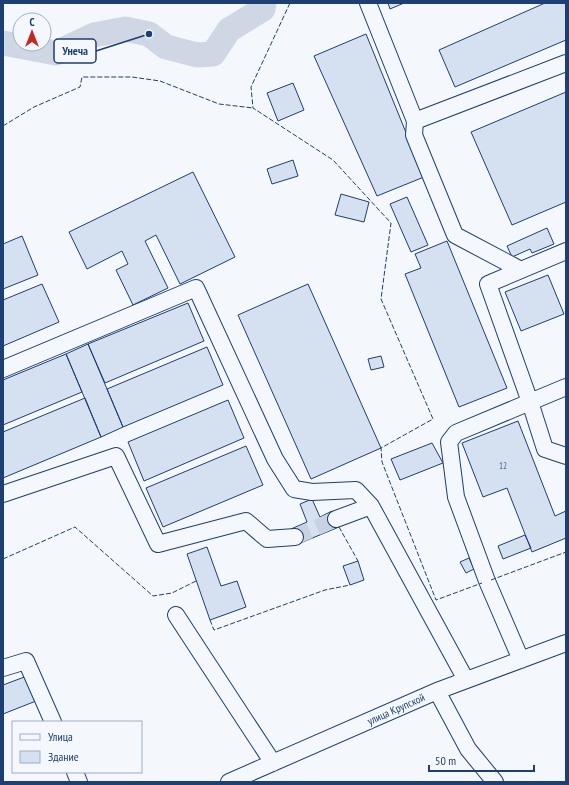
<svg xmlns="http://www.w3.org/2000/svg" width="569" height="785" viewBox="0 0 569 785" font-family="'PT Sans Narrow',sans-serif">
  <rect width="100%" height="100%" fill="#f4f7fb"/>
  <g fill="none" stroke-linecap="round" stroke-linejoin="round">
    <path stroke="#cfd7e4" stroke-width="25" d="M 3,43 L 56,53 L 94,35 L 125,29 L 149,34 L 166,47 L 197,55 L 213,54 L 229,30 L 263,9 L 264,3"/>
  </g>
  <path fill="#d5e0f0" stroke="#1d3f73" d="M 388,3 L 404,3 L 390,9 Z
    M 545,3 L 566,3 L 566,40 L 455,87 L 439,50 Z
    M 366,34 L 424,177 L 377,196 L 314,56 Z
    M 293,83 L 304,110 L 278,121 L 267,93 Z
    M 566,92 L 566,202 L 512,225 L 471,132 Z
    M 293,160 L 298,176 L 272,184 L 267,169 Z
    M 193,172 L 235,257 L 180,284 L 156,235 L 145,241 L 168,288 L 133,305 L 116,270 L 128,264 L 122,251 L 87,269 L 69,232 Z
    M 341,194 L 369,202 L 364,222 L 335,215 Z
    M 407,197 L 428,245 L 411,252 L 390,204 Z
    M 547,228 L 554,244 L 532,253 L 530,249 L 512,257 L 507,246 Z
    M 22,236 L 38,275 L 3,289 L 3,244 Z
    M 447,241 L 507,388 L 459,407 L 405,274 L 421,268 L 415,254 Z
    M 548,275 L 564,314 L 521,331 L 505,292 Z
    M 42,284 L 59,322 L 3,346 L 3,300 Z
    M 308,284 L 381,448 L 311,479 L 238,315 Z
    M 188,303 L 204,341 L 105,383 L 88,344 Z
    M 88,344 L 123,427 L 101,437 L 66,354 Z
    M 207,347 L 223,385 L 123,427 L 107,389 Z
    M 66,354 L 82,392 L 3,425 L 3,380 Z
    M 381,356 L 384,367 L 371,370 L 368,359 Z
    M 85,398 L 101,437 L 3,478 L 3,432 Z
    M 228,400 L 244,438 L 144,481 L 128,442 Z
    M 518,421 L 555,516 L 566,511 L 566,538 L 532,552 L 507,488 L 483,497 L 462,443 Z
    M 432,443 L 443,463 L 400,480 L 391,459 Z
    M 246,446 L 263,485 L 163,527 L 146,488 Z
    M 312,499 L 320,517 L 332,511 L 339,527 L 298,544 L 291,529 L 307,522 L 300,504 Z
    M 525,535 L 531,548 L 503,559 L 498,546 Z
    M 207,547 L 221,586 L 237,581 L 246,607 L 210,620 L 187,554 Z
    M 469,558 L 474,569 L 466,573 L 460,562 Z
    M 358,561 L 364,580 L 350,585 L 343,566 Z
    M 27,676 L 36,701 L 3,714 L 3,685 Z"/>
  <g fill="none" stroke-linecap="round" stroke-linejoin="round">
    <path stroke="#c9d2e0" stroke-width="16" stroke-dasharray="16 8" stroke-linecap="butt" d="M 295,537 L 336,519"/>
    <defs>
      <path id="minor" d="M 368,3 L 415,121
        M 521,270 L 455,235 L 414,135 L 415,121 L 566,63
        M 3,369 L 196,288 L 275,459 L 294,489 L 312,492 L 356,490 L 371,506 L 466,680
        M 566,387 L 530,402 L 545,449 L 566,456
        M 3,494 L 116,456 L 158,544 L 246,521 L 267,539 L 295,537
        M 336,519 L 371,506
        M 176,615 L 273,763
        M 521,660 L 487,581 L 456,497 L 449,442 L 456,433 L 530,402 L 488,284 L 566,251
        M 3,668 L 26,661 L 53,722
        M 437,691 L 468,749 L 495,782
        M 75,772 L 79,782
        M 229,782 L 437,691 L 566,643"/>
    </defs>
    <use href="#minor" stroke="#1d3f73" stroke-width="18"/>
    <use href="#minor" stroke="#f4f7fb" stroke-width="16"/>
    <path stroke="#1d3f73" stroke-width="1" stroke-dasharray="5 2" stroke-linecap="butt" d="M 290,3 L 251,87 L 253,108 L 333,160 L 391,223 L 381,299 L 433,419 L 381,448 L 382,462 L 436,600 L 482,583
      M 3,126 L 34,107 L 80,87 L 82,77 L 132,77 L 160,81 L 219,104 L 253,108
      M 339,527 L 358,561
      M 3,559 L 75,527 L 153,596 L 172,593 L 196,581
      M 491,580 L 566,552
      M 210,620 L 214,630 L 325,590 L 350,585"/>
  </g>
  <g text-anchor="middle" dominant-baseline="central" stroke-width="3" stroke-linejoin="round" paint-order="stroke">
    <g font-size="9" fill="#4b6792">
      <text x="503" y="465">12</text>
    </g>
    <g font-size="11" fill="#1d3f73" stroke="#f4f7fb">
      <text transform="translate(396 709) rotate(-24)">улица Крупской</text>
    </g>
  </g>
  <path fill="none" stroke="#1d3f73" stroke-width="1.5" d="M149 34L96 51"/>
  <circle fill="#1d3f73" stroke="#f4f7fb" stroke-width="1.5" cx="149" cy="34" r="4"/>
  <rect fill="#f4f7fb" stroke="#1d3f73" stroke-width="1.5" x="54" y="39" width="42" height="24" rx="4"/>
  <g font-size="12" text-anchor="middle" font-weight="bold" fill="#1d3f73">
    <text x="75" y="55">Унеча</text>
  </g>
  <rect width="569" height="785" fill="none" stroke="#1d3f73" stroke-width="8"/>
  <rect x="12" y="721" width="130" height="52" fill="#f4f7fb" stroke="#9eadc5"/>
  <rect x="20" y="734" width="20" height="6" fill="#f4f7fb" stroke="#9eadc5"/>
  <text x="48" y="741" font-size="12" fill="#1d3f73">Улица</text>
  <rect x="20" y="751" width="20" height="12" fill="#d5e0f0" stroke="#9eadc5"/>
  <text x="48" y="761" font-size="12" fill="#1d3f73">Здание</text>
  <g transform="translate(32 32)"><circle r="19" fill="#f4f7fb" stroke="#9eadc5"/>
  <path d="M0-3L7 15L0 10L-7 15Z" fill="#c62828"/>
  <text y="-6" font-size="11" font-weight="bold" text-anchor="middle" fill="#1d3f73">С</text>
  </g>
  <path d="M429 765v6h105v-6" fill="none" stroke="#1d3f73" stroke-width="2"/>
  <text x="435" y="765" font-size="12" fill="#1d3f73" stroke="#f4f7fb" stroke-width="3" paint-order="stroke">50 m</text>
</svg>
